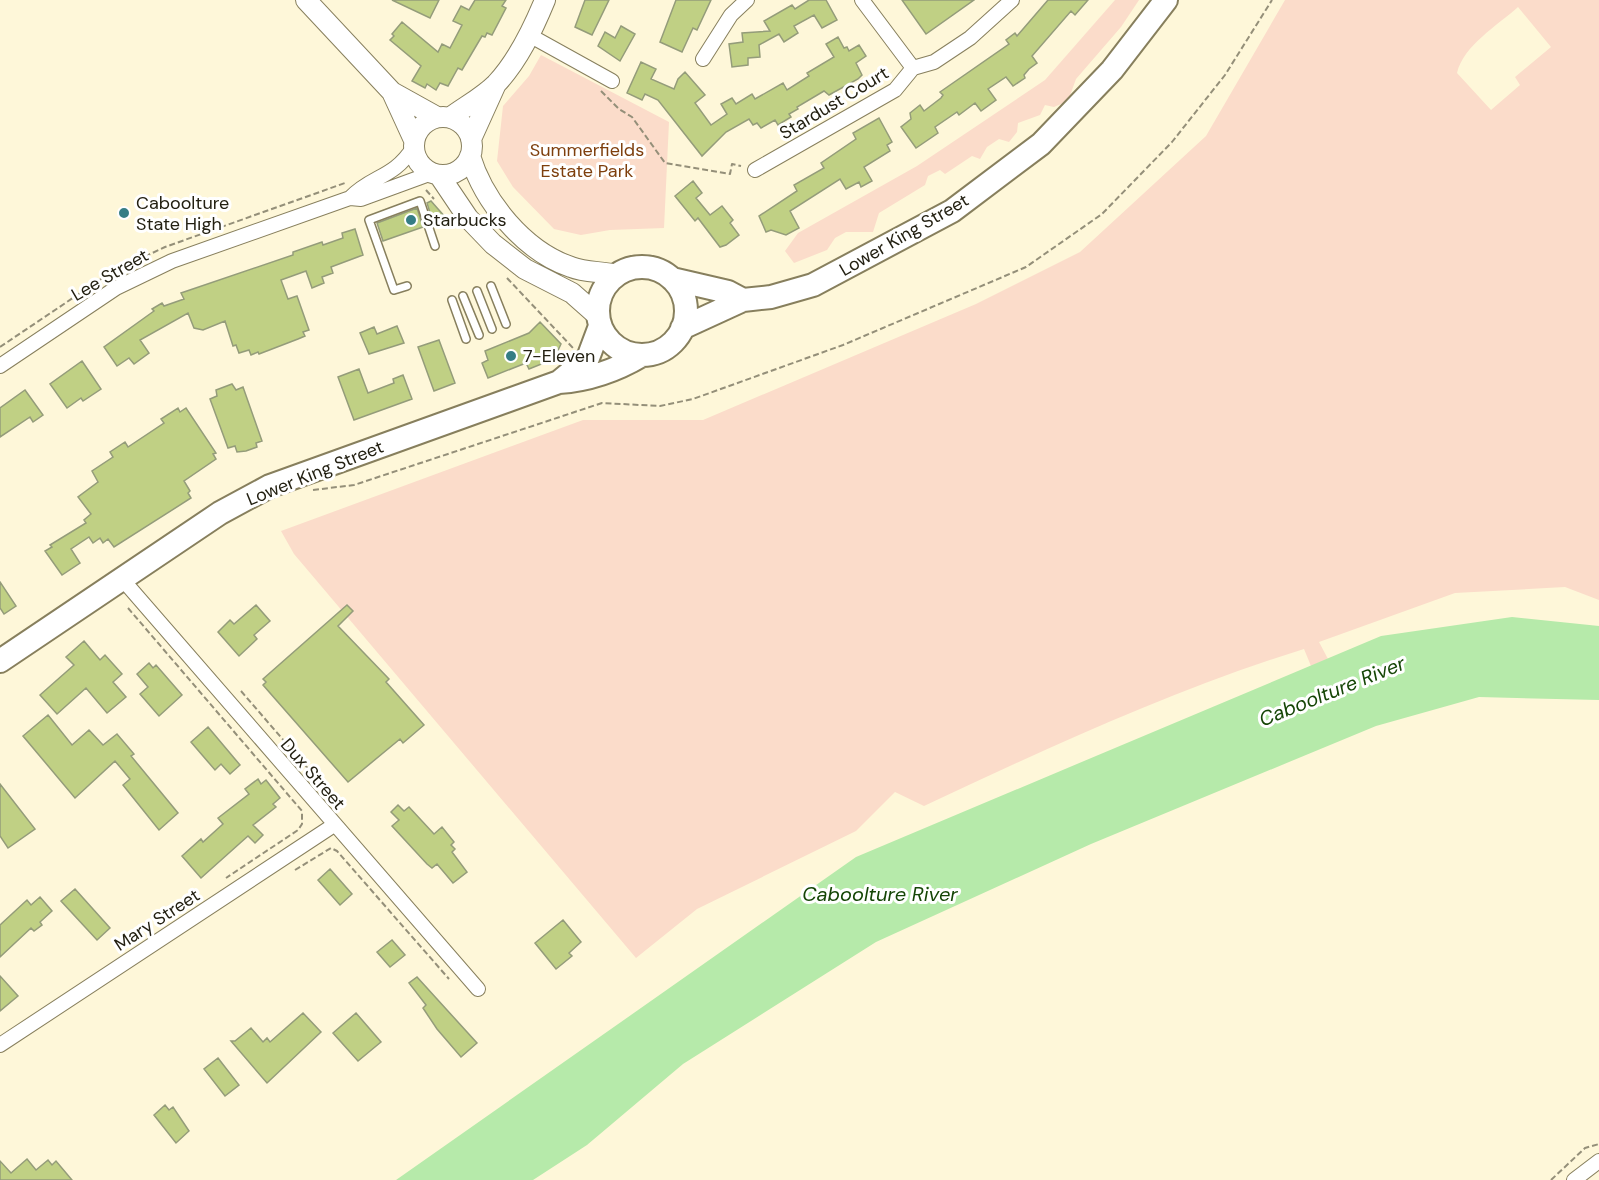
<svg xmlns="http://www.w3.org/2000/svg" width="1599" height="1180" viewBox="0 0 1599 1180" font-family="'DM Sans',sans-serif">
  <rect width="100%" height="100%" fill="#fef7d9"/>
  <path fill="#fbdcca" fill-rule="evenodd" d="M 1115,0 L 1139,0 L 1121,27 L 1076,79 L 1068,101 L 1054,107 L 1045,105 L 1040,115 L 1018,123 L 1017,132 L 1009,142 L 999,139 L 987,147 L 980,159 L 972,156 L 945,174 L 940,170 L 928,176 L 925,185 L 879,213 L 873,232 L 846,232 L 835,238 L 827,250 L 794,263 L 785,251 L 798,233 L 917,166 L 1045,80 Z
    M 1285,0 L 1599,0 L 1599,600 L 1565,587 L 1455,593 L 1319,642 L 1328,659 L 1311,666 L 1304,649 C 1172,690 1048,748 924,806 L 895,792 L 856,831 L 697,909 L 636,958 L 294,554 L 281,531 L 583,420 L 703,420 L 976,304 L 1080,252 L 1206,136 ZM 1518,7 L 1551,47 L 1515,77 L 1520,85 L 1491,110 L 1457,73 C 1463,46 1498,25 1518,7 Z
    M 541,55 L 669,122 L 664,228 L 610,230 L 581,235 L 554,229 L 513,187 L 497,161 L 503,106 L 529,76 Z"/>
  <path fill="#b6eaaa" d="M 1512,617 L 1599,626 L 1599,700 L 1479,697 L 1376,726 L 1091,844 L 876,942 L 683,1064 L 587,1145 L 533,1180 L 396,1180 L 856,857 L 1381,636 Z"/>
  <path fill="#c0d084" stroke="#949c7a" stroke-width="1.5" d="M 392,0 L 439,0 L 430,18 Z
    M 475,0 L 506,0 L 502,6 L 506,8 L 492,35 L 487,33 L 485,37 L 482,36 L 462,70 L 458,68 L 448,86 L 440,83 L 436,90 L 427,84 L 425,88 L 412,81 L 421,66 L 390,40 L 394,36 L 392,34 L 402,22 L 438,52 L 442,44 L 450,48 L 462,25 L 453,21 L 461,6 L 469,10 Z
    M 585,0 L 609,0 L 592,35 L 575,27 Z
    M 676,0 L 711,0 L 697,30 L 693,28 L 682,52 L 660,42 Z
    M 809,0 L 826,0 L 837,20 L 822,28 L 814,15 L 794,26 L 798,33 L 784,42 L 779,34 L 759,45 L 760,57 L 748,58 L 748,65 L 732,67 L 729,44 L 743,42 L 742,33 L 770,31 L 764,21 L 792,5 L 795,9 Z
    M 902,0 L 974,0 L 926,34 Z
    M 1048,0 L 1088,0 L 1075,15 L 1071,11 L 1032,56 L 1037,63 L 1029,69 L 1024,75 L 1025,78 L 1013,86 L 1006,77 L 988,89 L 996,100 L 981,111 L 975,103 L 959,115 L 957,112 L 935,127 L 938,133 L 916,148 L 901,127 L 911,119 L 910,113 L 920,105 L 924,111 L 941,98 L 943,95 L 940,92 L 1009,44 L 1006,40 L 1015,33 L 1017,36 Z
    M 621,26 L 635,34 L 620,61 L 598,46 L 605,32 L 615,38 Z
    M 838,37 L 844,48 L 847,47 L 849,51 L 859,45 L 866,56 L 856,63 L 862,75 L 858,79 L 829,95 L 824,91 L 797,107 L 798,109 L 789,114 L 791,117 L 778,125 L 775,120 L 761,128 L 757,123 L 753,125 L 749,119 L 726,132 L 702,156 L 658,100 L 645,94 L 642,100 L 627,93 L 641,62 L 656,69 L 651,79 L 674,89 L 678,79 L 685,72 L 705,95 L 695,103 L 711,125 L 727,114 L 721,104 L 732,98 L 736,104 L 752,94 L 755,99 L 783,83 L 787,90 L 809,76 L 807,73 L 834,57 L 826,44 Z
    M 879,118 L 892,142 L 887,145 L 890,151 L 864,167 L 872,181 L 861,187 L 859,182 L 846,189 L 840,179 L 790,211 L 799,228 L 786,235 L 771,230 L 766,232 L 759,216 L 797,191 L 794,185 L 824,168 L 821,163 L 856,139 L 853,133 Z
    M 693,181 L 702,193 L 696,198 L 710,215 L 722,206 L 733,220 L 730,223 L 739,235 L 726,245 L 720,247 L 698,218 L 695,221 L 675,196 Z
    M 431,201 L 446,218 L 433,223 L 427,203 Z
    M 417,208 L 423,227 L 383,241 L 377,223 Z
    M 355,229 L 363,255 L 331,267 L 333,273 L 322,277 L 324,283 L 312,288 L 306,271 L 281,280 L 288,299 L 297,296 L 309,330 L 303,332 L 305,336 L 298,339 L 259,354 L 258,352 L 251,355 L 249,350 L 239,353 L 236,345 L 233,346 L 225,321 L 203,330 L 194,328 L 188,313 L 140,340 L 149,353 L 134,364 L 129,358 L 117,366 L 104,347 L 154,311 L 152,309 L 162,303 L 164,306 L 184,299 L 181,293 L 293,255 L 293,252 L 322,242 L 323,245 L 343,238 L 342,233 Z
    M 540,322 L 561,344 L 554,359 L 529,369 L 526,363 L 488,378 L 482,363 L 488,360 L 485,351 L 529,333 Z
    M 397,326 L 404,343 L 369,354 L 360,333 L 374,327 L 377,334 Z
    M 439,340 L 455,383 L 434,391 L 418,347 Z
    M 82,361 L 101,389 L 83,401 L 81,398 L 67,408 L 50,384 Z
    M 359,369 L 368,393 L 394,383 L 393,379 L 403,375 L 412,399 L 354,420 L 338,377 Z
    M 232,384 L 236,390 L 243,387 L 262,441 L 256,443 L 257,447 L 246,451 L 237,452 L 235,446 L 228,448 L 210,399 L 217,396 L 216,390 Z
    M 25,390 L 43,415 L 33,422 L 30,417 L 0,437 L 0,408 Z
    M 178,408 L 180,412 L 186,408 L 216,453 L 213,454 L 216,459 L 184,481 L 190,491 L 188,493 L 191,498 L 114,547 L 108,539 L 103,543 L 100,538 L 93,543 L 89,537 L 71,549 L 80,563 L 62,575 L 45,551 L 52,547 L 50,545 L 86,523 L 84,520 L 91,514 L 78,497 L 98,482 L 92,471 L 113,457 L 110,452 L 125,442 L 128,447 L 164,423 L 161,419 Z
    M 0,582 L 16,606 L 4,614 L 0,608 Z
    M 256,605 L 270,621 L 254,635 L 257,639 L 239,656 L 218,632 L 230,620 L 234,624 Z
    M 347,605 L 353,611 L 338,626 L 389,679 L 386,682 L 424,725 L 403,743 L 400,739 L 348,782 L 263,685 L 266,682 L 263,679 Z
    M 84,641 L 100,660 L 105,655 L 122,674 L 113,682 L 126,697 L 107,713 L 86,688 L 57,714 L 40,695 L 74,665 L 66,657 Z
    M 149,663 L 153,668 L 156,665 L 182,695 L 159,716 L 140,694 L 148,687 L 137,674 Z
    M 48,715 L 72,745 L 89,730 L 103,745 L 117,734 L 134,754 L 131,756 L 178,813 L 159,830 L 123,785 L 130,779 L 115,761 L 75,798 L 23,736 Z
    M 208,727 L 240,765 L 230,774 L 221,764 L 215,770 L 191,742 Z
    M 258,779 L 261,784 L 266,780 L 280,798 L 273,804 L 276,807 L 253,825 L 263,835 L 255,843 L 248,836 L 201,878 L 182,856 L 201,839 L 203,842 L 223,824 L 218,818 L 249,794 L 245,789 Z
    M 0,784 L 35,829 L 8,848 L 0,836 Z
    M 398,805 L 404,811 L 409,807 L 434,834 L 442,827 L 454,842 L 451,845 L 455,849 L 452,852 L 467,872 L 453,883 L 437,864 L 432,868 L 427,864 L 392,826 L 399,820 L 391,812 Z
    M 330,869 L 352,894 L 340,905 L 318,880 Z
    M 75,889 L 110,928 L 97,940 L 61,901 Z
    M 40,897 L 52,911 L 40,922 L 42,925 L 34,931 L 31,928 L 0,957 L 0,925 L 27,900 L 31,905 Z
    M 563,920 L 581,942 L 569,953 L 572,956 L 556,969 L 535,943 Z
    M 392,940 L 405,955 L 390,967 L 377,952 Z
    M 0,976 L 18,996 L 0,1011 Z
    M 417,977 L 477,1043 L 461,1057 L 437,1029 L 423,1008 L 426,1005 L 409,983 Z
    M 303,1013 L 321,1032 L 267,1083 L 231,1041 L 235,1041 L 251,1028 L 263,1042 L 267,1038 L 270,1042 Z
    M 356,1013 L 381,1042 L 358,1061 L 333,1033 Z
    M 218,1058 L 239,1085 L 225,1096 L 204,1069 Z
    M 165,1105 L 169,1110 L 173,1107 L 189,1131 L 176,1143 L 154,1115 Z
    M 27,1159 L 36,1170 L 48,1160 L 52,1165 L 56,1161 L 72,1180 L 0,1180 L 0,1161 L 11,1173 Z"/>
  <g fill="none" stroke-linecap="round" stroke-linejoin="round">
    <defs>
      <path id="lane" d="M 407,286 L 394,290 L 369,220 L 420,201 L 435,246
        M 491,286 L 506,324
        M 477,291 L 492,329
        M 463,296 L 479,335
        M 452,300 L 466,339"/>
      <path id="street" d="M 862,0 L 913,68
        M 529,35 L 612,81
        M 703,59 L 731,15 L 747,0
        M 755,170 L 895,90 L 913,68 L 934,62 L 970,38 L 1012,0
        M 350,198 L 361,199 L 432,173
        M 0,366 L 116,288 L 172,261 L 350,198 C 372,175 393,179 413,148
        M 123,580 L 478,989
        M 0,1045 L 334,825
        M 1574,1180 L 1599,1161"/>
      <path id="secondary" d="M 306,0 L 392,92 L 414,140
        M 392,92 L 437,117
        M414 146a29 29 0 1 1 58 0a29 29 0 1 1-58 0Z
        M 451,117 C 466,106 483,97 496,84 C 518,61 533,29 545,0
        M 471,139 L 495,86
        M 470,156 C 484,202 524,251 571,267 C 586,273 601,271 617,275
        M 439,175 L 468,218 L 493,244 L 525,269 L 572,293 L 598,316"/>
      <path id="primary" d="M598 311a44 44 0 1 1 88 0a44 44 0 1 1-88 0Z
        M 672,279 L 728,292 L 743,300
        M 682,328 L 743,300 L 771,297 L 813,285 L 952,211 L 1041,144 L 1112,70 L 1166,0
        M 559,382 L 588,358 L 600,326
        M 0,661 L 220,513 L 270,486 L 559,382 C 588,380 617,370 642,355"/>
    </defs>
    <use href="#lane" stroke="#877f5d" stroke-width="10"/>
    <use href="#street" stroke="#877f5d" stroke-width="16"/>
    <use href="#secondary" stroke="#877f5d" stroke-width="22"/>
    <use href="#primary" stroke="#877f5d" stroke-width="26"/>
    <path stroke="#948f79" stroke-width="2" stroke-dasharray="6 3" stroke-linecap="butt" d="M 601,91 L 619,109 L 632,117 L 665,163 L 730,174 L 732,164 L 741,166
      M 426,190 L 434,199
      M 507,278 L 573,348
      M 0,347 L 110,273 L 165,247 L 345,183
      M 313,490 L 354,485 L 602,403 L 660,406 L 693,399 L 843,345 L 1026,267 L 1102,214 L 1172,142 L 1225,75 L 1272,0
      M 128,608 L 302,811 L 302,824 L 298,830 L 226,878
      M 241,691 L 336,801
      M 295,870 L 331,848 L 337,851 L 449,979
      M 1551,1180 L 1585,1148 L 1599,1144"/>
    <use href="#lane" stroke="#fff" stroke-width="7"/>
    <use href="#street" stroke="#fff" stroke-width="14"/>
    <use href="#secondary" stroke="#fff" stroke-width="20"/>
    <use href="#primary" stroke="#fff" stroke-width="22"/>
  </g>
  <g fill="#357d85" stroke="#fff" stroke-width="2">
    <circle cx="124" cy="213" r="6"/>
    <circle cx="411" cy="220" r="6"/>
    <circle cx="511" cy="356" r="6"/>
  </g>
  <g text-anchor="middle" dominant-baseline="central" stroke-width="6" stroke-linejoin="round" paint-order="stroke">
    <g font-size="18" fill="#232012" stroke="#fff">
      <text transform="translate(834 103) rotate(-31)">Stardust Court</text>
      <text transform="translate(904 235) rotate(-30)">Lower King Street</text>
      <text transform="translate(110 275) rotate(-30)">Lee Street</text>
      <text transform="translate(315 473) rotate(-22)">Lower King Street</text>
      <text transform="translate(313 774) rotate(49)">Dux Street</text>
      <text transform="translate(157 920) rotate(-33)">Mary Street</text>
    </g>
    <g font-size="18" fill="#7e3f0d" stroke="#fff">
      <text x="587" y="150">Summerfields<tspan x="587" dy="21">Estate Park</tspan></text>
    </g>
    <g font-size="18" fill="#232012" stroke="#fff" text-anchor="start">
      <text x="136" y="203">Caboolture<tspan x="136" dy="21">State High</tspan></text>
      <text x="423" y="220">Starbucks</text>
      <text x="523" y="356">7-Eleven</text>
    </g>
    <g font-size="20" font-style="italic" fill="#154606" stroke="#fff">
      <text transform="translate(1332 691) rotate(-22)">Caboolture River</text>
      <text x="880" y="894">Caboolture River</text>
    </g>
  </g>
</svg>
